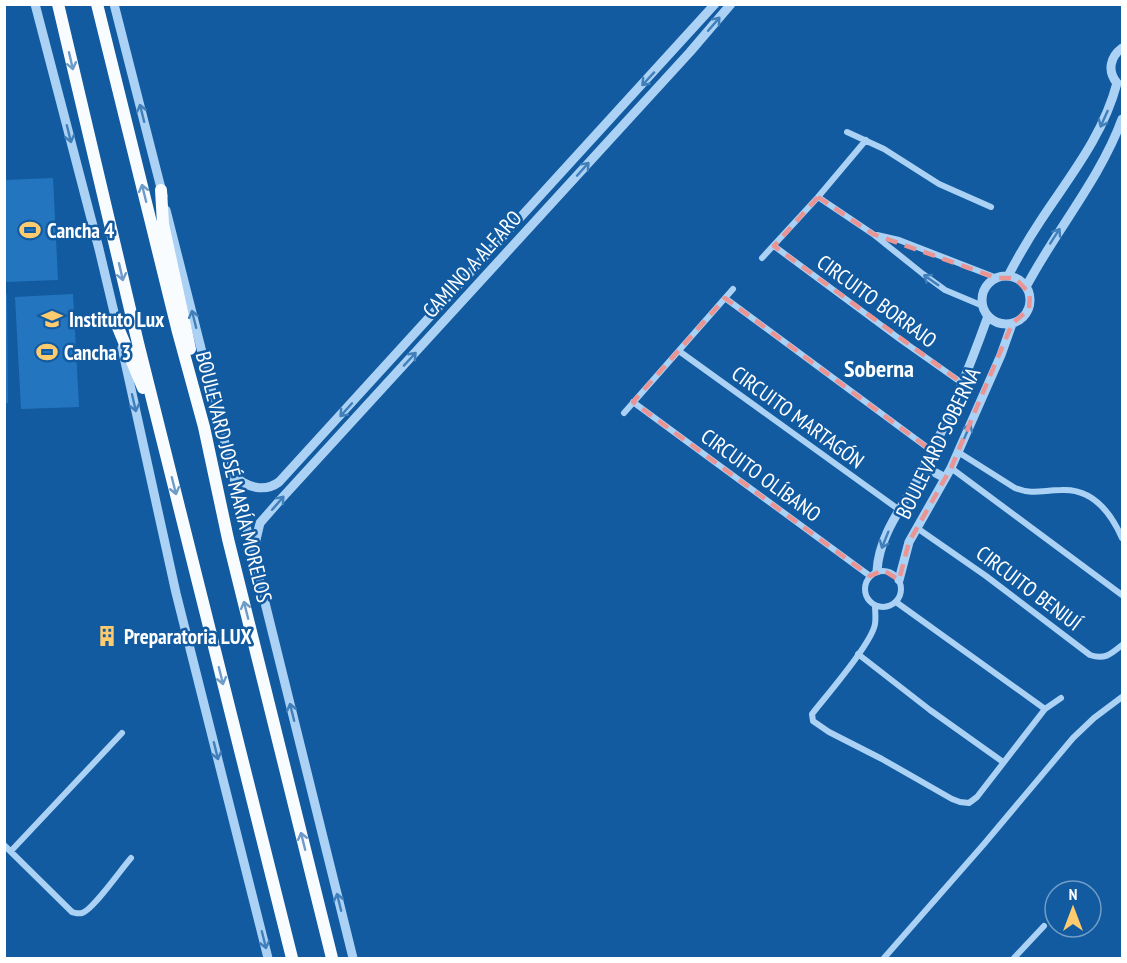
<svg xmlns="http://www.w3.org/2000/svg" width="1127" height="963" viewBox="0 0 1127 963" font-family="'PT Sans Narrow',sans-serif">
  <rect width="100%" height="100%" fill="#125ba1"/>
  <path fill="#2475bf" d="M 53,178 L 58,280 L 5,282 L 5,180 Z
    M 5,294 L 7,294 L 8,403 L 4,403 Z
    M 73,294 L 79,407 L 21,409 L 15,297 Z"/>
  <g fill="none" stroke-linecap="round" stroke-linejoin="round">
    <path stroke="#abd2f5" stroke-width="6" d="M 847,132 L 884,149 L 939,184 L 991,207
      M 818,197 L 873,234 L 923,274 L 945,290 L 983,306
      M 877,235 L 899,240 L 997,278
      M 774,246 L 901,340 L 962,383
      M 762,258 L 818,197 L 866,140
      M 725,298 L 932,451
      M 679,351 L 898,509
      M 633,402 L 870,576
      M 624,413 L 733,289
      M 958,452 L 1015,488 C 1032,495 1044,490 1061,490 C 1093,488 1111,513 1122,538
      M 951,468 L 1122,595
      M 917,528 L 986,576 L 1090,655 C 1105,660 1111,654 1122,645
      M865 589a18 18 0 1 1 36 0a18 18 0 1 1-36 0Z
      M 896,602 L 1045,709
      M 875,605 C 875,611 876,618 875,624 C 872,643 826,696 812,714 L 813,721 L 829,732 L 882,759 L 952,799 L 960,802 L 969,803 L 977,797 L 1045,709 L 1061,698
      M 858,654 L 930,710 L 1003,762
      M 4,845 L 72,912 C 76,913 78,914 82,913 C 93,910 122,868 131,858
      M 11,851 L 122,733
      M 884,958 L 984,844 L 1073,738 L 1094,718 L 1122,697
      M 1014,958 L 1044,926"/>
    <path stroke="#abd2f5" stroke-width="9" d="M 35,4 L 99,249 L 118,329
      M 114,4 L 163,196
      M 166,210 L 245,522 L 353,958
      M 1008,276 C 1018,257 1029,238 1041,220 C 1070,176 1103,136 1117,83 C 1107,71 1110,57 1122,48
      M982 300a24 24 0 1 1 48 0a24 24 0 1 1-48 0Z
      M 1026,287 C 1056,230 1100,179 1122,119
      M 122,348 L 176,593 L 268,958
      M 925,467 L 945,478
      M 234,476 C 247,487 264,493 279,482 L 715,4
      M 254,548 L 260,523 L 281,499 L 690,52 L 731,4
      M 877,571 C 879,531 909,499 926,464 C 950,416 970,366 988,316
      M 899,580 L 909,542 L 951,468 L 1001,355 L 1012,324"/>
    <path stroke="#f9fcff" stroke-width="12" d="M 58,4 L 138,343 L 292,958
      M 97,4 L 178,332 L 204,427 L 228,539 L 332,958
      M 161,190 L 163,224 L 190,349
      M 117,325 L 143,388"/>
  </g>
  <defs><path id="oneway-shaft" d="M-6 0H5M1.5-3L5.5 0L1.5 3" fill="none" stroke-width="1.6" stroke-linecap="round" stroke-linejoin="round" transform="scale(1.5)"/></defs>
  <g stroke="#407fba">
    <use href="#oneway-shaft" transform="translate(714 24) rotate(-49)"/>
    <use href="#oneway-shaft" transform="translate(648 79) rotate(133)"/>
    <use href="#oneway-shaft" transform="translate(142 113) rotate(-104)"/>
    <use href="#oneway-shaft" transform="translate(1104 119) rotate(114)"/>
    <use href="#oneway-shaft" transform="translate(69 134) rotate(76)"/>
    <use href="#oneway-shaft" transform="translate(583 169) rotate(-48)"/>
    <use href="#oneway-shaft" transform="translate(1055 236) rotate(-57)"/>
    <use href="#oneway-shaft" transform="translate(931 280) rotate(-145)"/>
    <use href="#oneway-shaft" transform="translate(194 319) rotate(-104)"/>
    <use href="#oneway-shaft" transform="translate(410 359) rotate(-47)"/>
    <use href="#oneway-shaft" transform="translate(134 403) rotate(77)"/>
    <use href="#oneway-shaft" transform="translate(346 410) rotate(132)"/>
    <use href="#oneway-shaft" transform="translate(967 432) rotate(-67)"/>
    <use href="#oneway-shaft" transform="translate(278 503) rotate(-49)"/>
    <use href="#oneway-shaft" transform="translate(885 540) rotate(112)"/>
    <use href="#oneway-shaft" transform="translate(292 712) rotate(-104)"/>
    <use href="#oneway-shaft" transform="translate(216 751) rotate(76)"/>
    <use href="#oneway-shaft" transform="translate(339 902) rotate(-104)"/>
    <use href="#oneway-shaft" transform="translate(264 940) rotate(76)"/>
  </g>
  <g stroke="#6e9bc7">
    <use href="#oneway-shaft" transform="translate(71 61) rotate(77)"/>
    <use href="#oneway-shaft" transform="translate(144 193) rotate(-104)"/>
    <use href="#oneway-shaft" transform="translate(121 272) rotate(77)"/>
    <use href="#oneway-shaft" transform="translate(174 486) rotate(76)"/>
    <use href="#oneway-shaft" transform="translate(246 610) rotate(-104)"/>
    <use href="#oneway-shaft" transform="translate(221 676) rotate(76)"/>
    <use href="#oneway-shaft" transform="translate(303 841) rotate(-104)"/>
  </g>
  <path fill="none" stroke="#ea9494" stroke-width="4.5" stroke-dasharray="12 8" stroke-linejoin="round" d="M 818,197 L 873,234 L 997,278 L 1015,278 L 1030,294 L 1029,309 L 1012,324 L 951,468 L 909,542 L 899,580 L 883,570 L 870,576 L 633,402 L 725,298 L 932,451 L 962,383 L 774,246 Z"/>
  <defs>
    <symbol id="stadium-bare" viewBox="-9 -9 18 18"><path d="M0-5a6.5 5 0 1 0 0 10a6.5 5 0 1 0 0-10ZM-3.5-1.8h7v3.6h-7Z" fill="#ffcb6f" stroke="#125ba1" stroke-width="2.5" paint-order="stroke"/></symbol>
    <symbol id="school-bare" viewBox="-9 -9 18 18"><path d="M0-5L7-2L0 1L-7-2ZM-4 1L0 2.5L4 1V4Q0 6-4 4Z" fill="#ffcb6f" stroke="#125ba1" stroke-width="2.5" paint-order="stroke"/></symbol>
    <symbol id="building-bare" viewBox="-9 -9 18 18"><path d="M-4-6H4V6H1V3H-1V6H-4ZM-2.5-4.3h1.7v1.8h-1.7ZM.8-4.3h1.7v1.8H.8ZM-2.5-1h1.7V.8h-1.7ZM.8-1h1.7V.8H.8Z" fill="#ffcb6f" stroke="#125ba1" stroke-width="2.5" paint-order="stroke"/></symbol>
  </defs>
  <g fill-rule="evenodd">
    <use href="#stadium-bare" x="15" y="215" width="30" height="30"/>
    <use href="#school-bare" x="37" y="304" width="30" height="30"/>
    <use href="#stadium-bare" x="32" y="337" width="30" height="30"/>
    <use href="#building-bare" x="92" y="621" width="30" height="30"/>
  </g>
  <g text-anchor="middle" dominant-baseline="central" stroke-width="5" stroke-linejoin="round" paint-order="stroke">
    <g font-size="21" font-weight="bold" fill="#fff" stroke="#125ba1" text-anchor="start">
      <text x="47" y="230">Cancha 4</text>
      <text x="69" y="319">Instituto Lux</text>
      <text x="64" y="352">Cancha 3</text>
      <text x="124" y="636">Preparatoria LUX</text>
    </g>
    <g font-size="21" fill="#fff" stroke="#125ba1">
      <text transform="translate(472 264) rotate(-48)">CAMINO A ALFARO</text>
      <text transform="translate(877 301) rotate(36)">CIRCUITO BORRAJO</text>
      <text transform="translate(798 417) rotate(36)">CIRCUITO MARTAGÓN</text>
      <text transform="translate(938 443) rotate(-64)">BOULEVARD SOBERNA</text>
      <text transform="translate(761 475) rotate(36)">CIRCUITO OLÍBANO</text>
      <text transform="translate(234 477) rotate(76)">BOULEVARD JOSÉ MARÍA MORELOS</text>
      <text transform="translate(1029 588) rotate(37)">CIRCUITO BENJUÍ</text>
    </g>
    <g font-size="24" font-weight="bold" fill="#fff" stroke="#125ba1">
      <text x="879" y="368">Soberna</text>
    </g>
  </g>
  <rect width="1127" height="963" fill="none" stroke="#ffffff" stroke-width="12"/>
  <g transform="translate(1073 909)"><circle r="28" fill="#125ba1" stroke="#719dc7" stroke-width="1.5"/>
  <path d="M0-4.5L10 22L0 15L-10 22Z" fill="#ffcb6f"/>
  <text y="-9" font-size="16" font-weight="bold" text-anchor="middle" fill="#ffffff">N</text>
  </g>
</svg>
